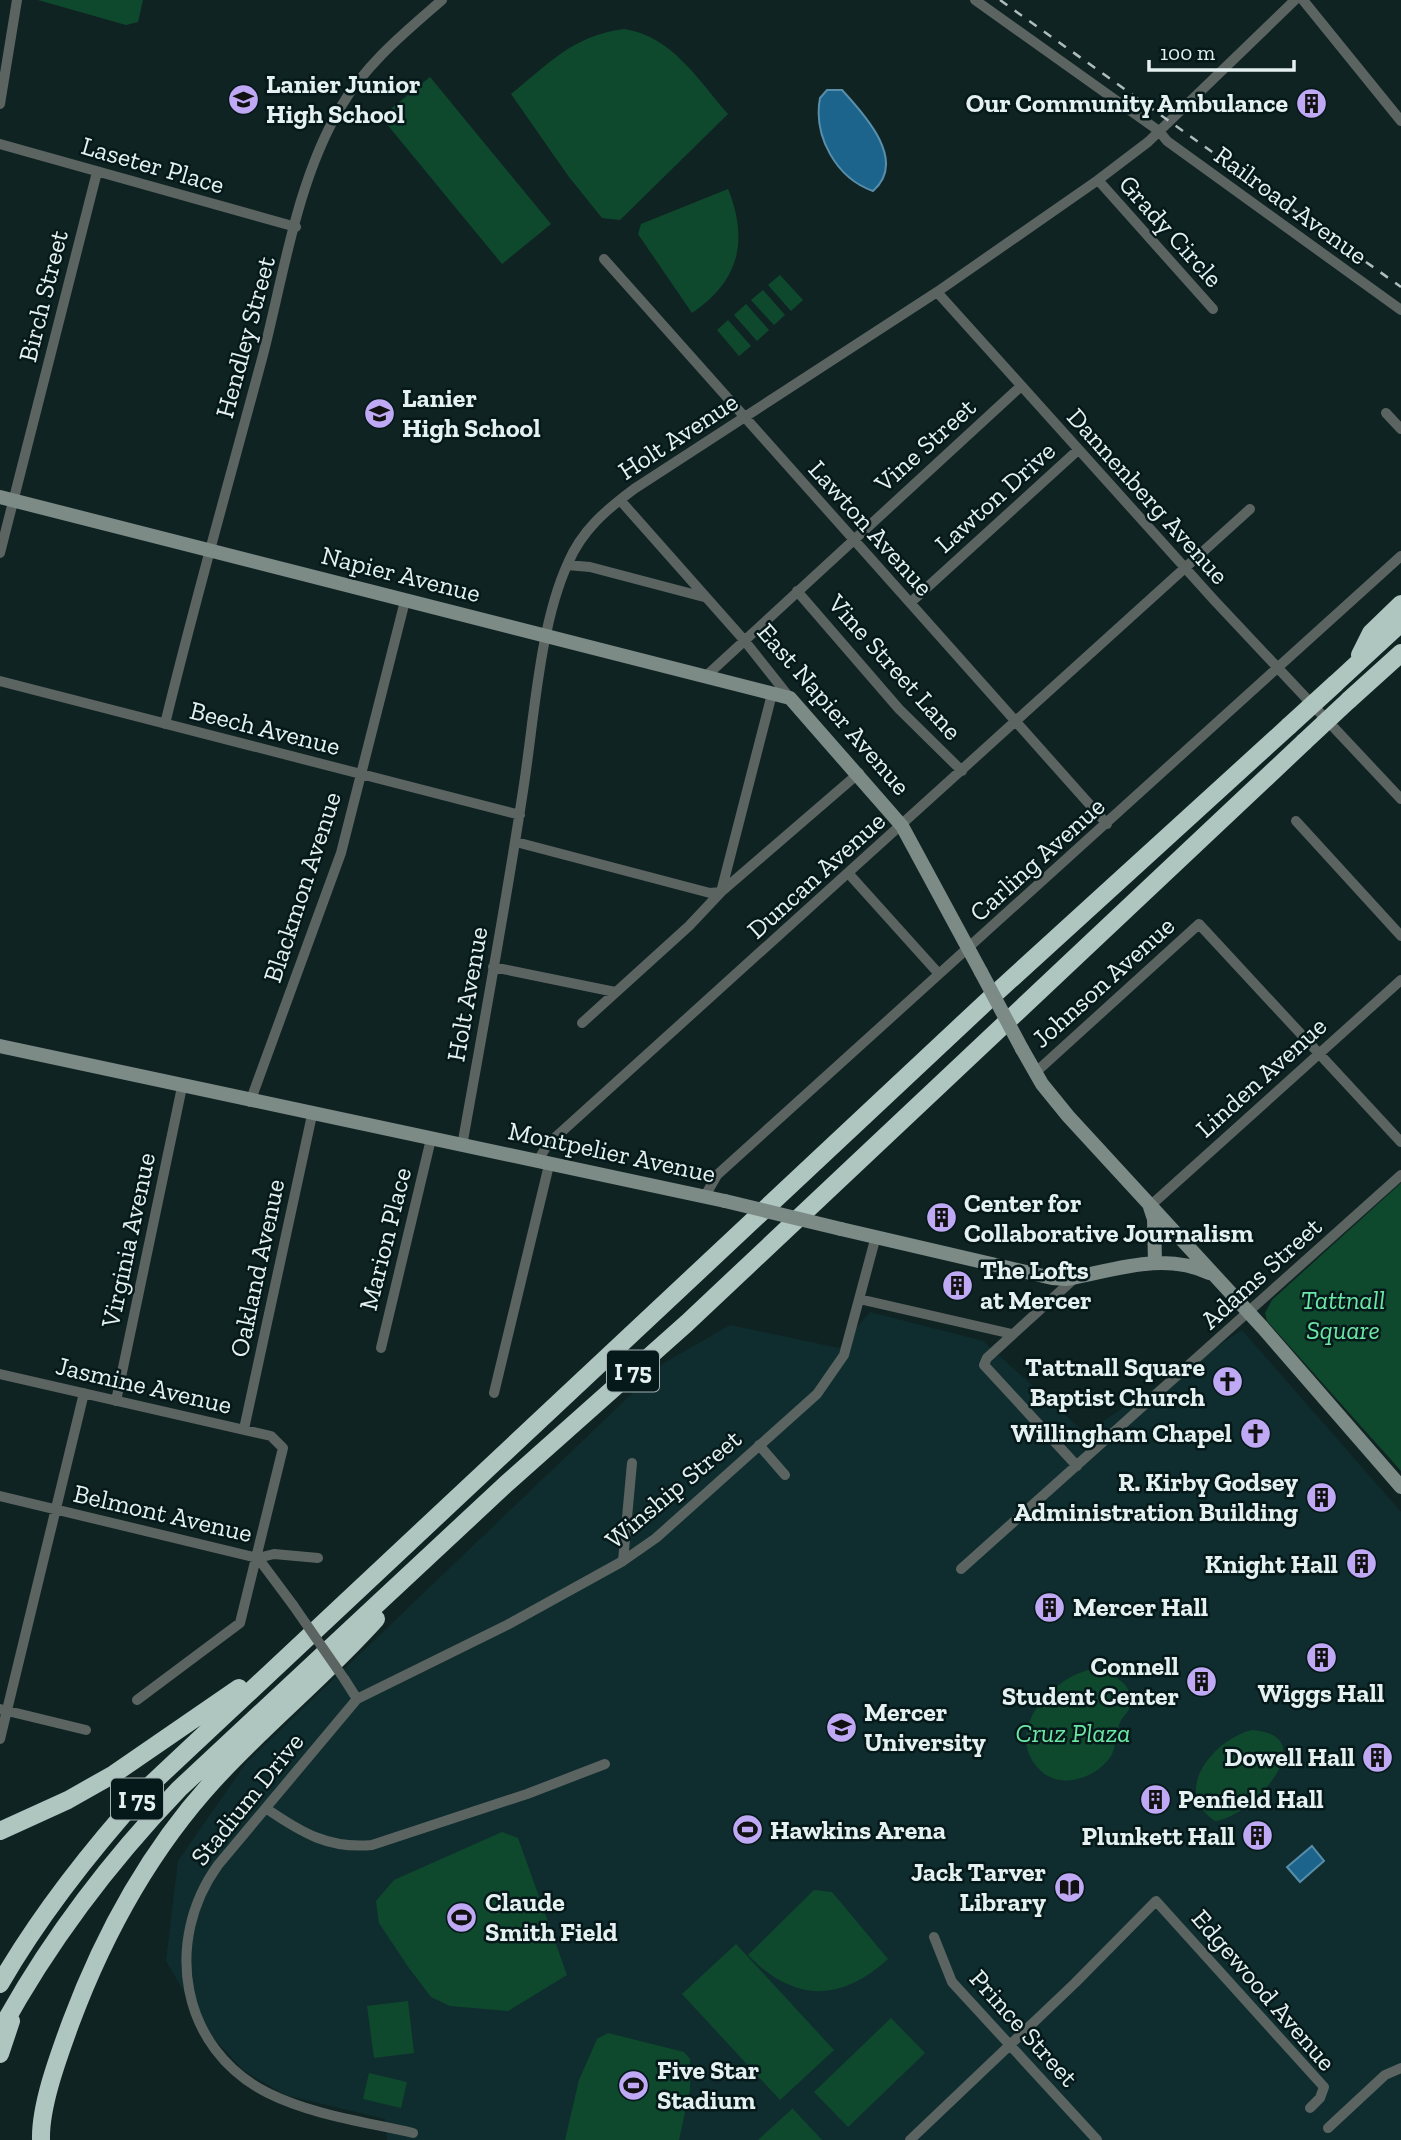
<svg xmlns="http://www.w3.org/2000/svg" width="1401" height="2140" viewBox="0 0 1401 2140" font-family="'Zilla Slab',serif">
  <rect width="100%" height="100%" fill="#102323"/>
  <path fill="#0f2d2e" d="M 870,1312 L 983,1341 L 1085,1433 L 1242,1330 L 1401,1512 L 1401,2140 L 387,2140 L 385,2119 L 285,2095 L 244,2071 L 208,2032 L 166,1961 L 178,1861 L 246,1763 L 664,1363 L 730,1325 L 839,1348 Z"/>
  <path fill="#0f492d" d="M 38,0 L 143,0 L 138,22 L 126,25 Z
    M 624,29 C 672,36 698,80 728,114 L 620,220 L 602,218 L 569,177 L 511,94 C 550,63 572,36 624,29 Z
    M 430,77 L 551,224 L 502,264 L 381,117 Z
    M 728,189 C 749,241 739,281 692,313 L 638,234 L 641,224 Z
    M 780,275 L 803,300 L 791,311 L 768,285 Z
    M 763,290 L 785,315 L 774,325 L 751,300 Z
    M 746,304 L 769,330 L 757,341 L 734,315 Z
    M 728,320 L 751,346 L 739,356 L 717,330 Z
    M 1401,1183 L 1401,1471 L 1267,1321 L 1265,1313 L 1272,1300 Z
    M 1093,1669 C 1111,1672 1136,1684 1130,1707 C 1128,1713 1121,1718 1119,1725 C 1116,1735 1116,1747 1111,1756 C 1097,1778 1061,1790 1041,1771 C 1000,1732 1053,1676 1093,1669 Z
    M 1252,1730 C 1325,1735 1253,1817 1215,1821 C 1170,1792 1214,1739 1252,1730 Z
    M 502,1832 L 518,1838 L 567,1975 L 508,2011 L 450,2006 L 431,1997 L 409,1968 L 379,1923 L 376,1901 L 394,1880 Z
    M 814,1890 L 832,1892 L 888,1959 C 841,2002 794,2003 748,1955 Z
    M 736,1944 L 834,2050 L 780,2100 L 682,1994 Z
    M 408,2001 L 414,2053 L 374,2058 L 367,2006 Z
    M 891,2018 L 925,2053 L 848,2127 L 814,2092 Z
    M 608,2033 L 684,2052 L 690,2059 L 690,2089 L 679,2140 L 565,2140 L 579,2080 L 597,2039 Z
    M 369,2073 L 407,2082 L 401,2108 L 363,2099 Z
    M 792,2108 L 822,2140 L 758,2140 L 792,2109 Z"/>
  <path fill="#1c648b" stroke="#588eaa" stroke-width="2" d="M 827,90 L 842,90 C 864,114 908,161 873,191 C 836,178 813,136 820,98 Z
    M 1312,1846 L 1324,1861 L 1300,1882 L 1287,1867 Z"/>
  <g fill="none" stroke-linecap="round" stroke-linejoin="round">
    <path stroke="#5b6461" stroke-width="10" d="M 975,0 L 1159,131 L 1167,141 L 1401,310
      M 1303,0 L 1401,121
      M 0,104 L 17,0
      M 0,144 L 296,227
      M 1098,180 L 1213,309
      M 604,259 L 1107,824
      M 937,292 L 1214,600 L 1401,799
      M 1386,413 L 1401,429
      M 620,500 L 744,640 L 790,698
      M 0,553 L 97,172
      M 567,565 L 590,567 L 704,597
      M 797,591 L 899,709 L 962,771
      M 910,603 L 1078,450
      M 705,677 L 1020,387
      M 0,681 L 520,815
      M 165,724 C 195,600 230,478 263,355 C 284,273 297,181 340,108 C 366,64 404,33 442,0
      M 1296,821 L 1401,936
      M 516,842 L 710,893 L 721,892 L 859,773
      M 849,874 L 939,974
      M 493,967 L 615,992
      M 582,1023 L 689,926 L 721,892 L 772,694
      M 1036,1072 L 1199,924 L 1401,1142
      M 250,1102 L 341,853 L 405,601
      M 462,1146 C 483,1028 505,910 523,791 C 534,722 539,626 568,563 C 582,530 606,510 634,489 L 937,292 L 1098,180 L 1148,142 L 1295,0
      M 537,1162 L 548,1144 L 1250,509
      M 705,1196 L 717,1175 L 1401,556
      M 1150,1206 L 1401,980
      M 1076,1277 L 987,1358 L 984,1365 L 1077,1466
      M 859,1299 L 1012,1334
      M 381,1348 L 431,1139
      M 0,1374 L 271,1436 L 283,1448 L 240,1623 L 137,1700
      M 494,1393 L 549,1165
      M 116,1401 L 182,1087
      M 244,1429 L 312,1115
      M 759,1445 L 785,1475
      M 0,1496 L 258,1558 L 274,1554 L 318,1558
      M 258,1558 L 293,1605
      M 623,1561 L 632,1463
      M 961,1569 L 1401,1175
      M 345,1680 L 357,1699
      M 0,1709 L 86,1730
      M 0,1739 L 84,1393
      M 267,1809 C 302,1833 329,1849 372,1845 L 527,1794 L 605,1764
      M 934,1937 L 952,1982 L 1097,2140
      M 1328,2128 L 1385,2075 L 1401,2068
      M 413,2133 C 366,2122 312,2115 268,2093 C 180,2049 163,1941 218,1865 L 357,1699 L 507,1625 L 623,1561 L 656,1538 L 817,1394 L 844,1355 L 876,1236
      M 910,2140 L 1075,1983 L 1156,1901 L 1324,2087 L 1320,2098 L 1310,2108"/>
    <path stroke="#7d8b87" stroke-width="14" d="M 0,497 L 790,698 L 902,826 L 981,972
      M 0,1046 L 725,1201
      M 1022,1049 L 1042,1084 L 1068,1116 L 1263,1328 L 1401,1487
      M 1150,1207 L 1154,1219 L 1155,1263
      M 841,1229 L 1052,1278 L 1066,1279 C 1112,1271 1163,1251 1209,1273"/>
    <path stroke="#afc5bf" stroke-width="18" d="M 1360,655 L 1371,633 L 1401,604
      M 1335,684 L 1401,623
      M 1349,700 L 1401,653
      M 0,1831 L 68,1800 L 114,1774 L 239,1688
      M 0,1984 C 41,1913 91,1850 146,1789 L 985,1003 L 1289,726
      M 0,2031 C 49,1941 108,1863 179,1789 L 506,1484 L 687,1323 L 1304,742
      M 0,2054 L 11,2021
      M 41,2140 C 40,2105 59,2055 71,2022 C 104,1934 150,1850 214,1780 C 265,1724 325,1676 376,1619"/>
    <path stroke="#afbdbd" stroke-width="2.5" stroke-dasharray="9 9" stroke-linecap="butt" d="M 1000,0 L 1401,287"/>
    <path stroke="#5b6461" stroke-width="10" d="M 293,1605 L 345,1680"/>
    <path stroke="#7d8b87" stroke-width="14" d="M 981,972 L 1022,1049
      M 725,1201 L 841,1229"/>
    <path stroke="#afc5bf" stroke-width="18" d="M 1289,726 L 1335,684
      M 1304,742 L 1349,700"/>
  </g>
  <defs>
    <symbol id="school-disc" viewBox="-11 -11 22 22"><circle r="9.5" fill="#bfa9f4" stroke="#06191a"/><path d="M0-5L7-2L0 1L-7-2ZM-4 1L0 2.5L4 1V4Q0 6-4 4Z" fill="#111"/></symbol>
    <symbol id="building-disc" viewBox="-11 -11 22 22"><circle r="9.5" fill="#bfa9f4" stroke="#06191a"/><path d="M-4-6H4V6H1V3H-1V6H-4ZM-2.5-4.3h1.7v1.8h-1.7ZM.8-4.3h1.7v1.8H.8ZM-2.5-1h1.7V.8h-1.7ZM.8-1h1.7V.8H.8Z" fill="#111"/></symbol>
    <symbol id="church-disc" viewBox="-11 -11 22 22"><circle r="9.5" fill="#bfa9f4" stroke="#06191a"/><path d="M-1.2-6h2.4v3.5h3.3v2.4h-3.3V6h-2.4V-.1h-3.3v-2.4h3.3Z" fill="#111"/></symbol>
    <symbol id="university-disc" viewBox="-11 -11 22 22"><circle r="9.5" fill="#bfa9f4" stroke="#06191a"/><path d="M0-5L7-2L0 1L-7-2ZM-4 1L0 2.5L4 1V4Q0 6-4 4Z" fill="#111"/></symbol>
    <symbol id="stadium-disc" viewBox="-11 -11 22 22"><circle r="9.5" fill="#bfa9f4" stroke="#06191a"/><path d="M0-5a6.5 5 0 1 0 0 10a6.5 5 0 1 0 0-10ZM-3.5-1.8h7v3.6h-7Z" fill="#111"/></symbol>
    <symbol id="library-disc" viewBox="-11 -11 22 22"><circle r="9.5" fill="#bfa9f4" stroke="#06191a"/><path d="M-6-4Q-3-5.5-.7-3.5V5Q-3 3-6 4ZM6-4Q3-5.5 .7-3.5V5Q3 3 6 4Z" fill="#111"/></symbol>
  </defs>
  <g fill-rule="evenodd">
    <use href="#school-disc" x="226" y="82" width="35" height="35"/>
    <use href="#building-disc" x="1294" y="86" width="35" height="35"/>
    <use href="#school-disc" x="362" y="396" width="35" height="35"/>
    <use href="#building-disc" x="924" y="1200" width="35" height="35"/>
    <use href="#building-disc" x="940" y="1268" width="35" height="35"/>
    <use href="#church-disc" x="1210" y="1364" width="35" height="35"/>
    <use href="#church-disc" x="1238" y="1416" width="35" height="35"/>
    <use href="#building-disc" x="1304" y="1480" width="35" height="35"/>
    <use href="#building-disc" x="1344" y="1546" width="35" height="35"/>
    <use href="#building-disc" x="1032" y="1590" width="35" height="35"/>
    <use href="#building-disc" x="1304" y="1640" width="35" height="35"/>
    <use href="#building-disc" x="1184" y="1664" width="35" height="35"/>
    <use href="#university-disc" x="824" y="1710" width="35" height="35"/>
    <use href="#building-disc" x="1360" y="1740" width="35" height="35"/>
    <use href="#building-disc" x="1138" y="1782" width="35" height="35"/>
    <use href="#stadium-disc" x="730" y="1812" width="35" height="35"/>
    <use href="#building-disc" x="1240" y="1818" width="35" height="35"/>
    <use href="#library-disc" x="1052" y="1870" width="35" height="35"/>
    <use href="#stadium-disc" x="444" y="1900" width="35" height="35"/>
    <use href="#stadium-disc" x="616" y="2068" width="35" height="35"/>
  </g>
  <g text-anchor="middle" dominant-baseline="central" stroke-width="5" stroke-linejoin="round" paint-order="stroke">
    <g fill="#06191a" stroke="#a2b0b0" stroke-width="2">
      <rect x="607" y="1350.5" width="52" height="41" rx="5"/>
      <rect x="111" y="1778.5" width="52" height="41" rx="5"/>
    </g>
    <g font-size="24" font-weight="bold" fill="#e5f1f1">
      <text x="633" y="1371">I 75</text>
      <text x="137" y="1799">I 75</text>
    </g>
    <g font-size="26" font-weight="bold" fill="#e5f1f1" stroke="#06191a" text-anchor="start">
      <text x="266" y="84">Lanier Junior<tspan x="266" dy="30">High School</tspan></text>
      <text x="1288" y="103" text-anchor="end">Our Community Ambulance</text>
      <text x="402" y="398">Lanier<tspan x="402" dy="30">High School</tspan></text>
      <text x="964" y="1203">Center for<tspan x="964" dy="30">Collaborative Journalism</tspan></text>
      <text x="980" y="1270">The Lofts<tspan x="980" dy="30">at Mercer</tspan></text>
      <text x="1205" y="1367" text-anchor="end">Tattnall Square<tspan x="1205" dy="30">Baptist Church</tspan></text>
      <text x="1232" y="1433" text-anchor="end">Willingham Chapel</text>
      <text x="1298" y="1482" text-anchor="end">R. Kirby Godsey<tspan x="1298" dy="30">Administration Building</tspan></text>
      <text x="1338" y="1564" text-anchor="end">Knight Hall</text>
      <text x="1073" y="1607">Mercer Hall</text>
      <text x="1179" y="1666" text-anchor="end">Connell<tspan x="1179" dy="30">Student Center</tspan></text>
      <text x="1321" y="1693" text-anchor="middle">Wiggs Hall</text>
      <text x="864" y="1712">Mercer<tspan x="864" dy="30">University</tspan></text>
      <text x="1355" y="1757" text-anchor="end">Dowell Hall</text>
      <text x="1178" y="1799">Penfield Hall</text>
      <text x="770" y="1830">Hawkins Arena</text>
      <text x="1235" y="1836" text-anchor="end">Plunkett Hall</text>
      <text x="1046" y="1872" text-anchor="end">Jack Tarver<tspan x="1046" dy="30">Library</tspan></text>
      <text x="485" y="1902">Claude<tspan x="485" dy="30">Smith Field</tspan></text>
      <text x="657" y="2070">Five Star<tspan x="657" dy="30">Stadium</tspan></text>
    </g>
    <g font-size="26" fill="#e5f1f1" stroke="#06191a">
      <text transform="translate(153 165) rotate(16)">Laseter Place</text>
      <text transform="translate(1291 205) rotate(36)">Railroad Avenue</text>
      <text transform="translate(1171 231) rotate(48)">Grady Circle</text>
      <text transform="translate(43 296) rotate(-76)">Birch Street</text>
      <text transform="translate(245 337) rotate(-75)">Hendley Street</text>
      <text transform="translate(678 436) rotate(-33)">Holt Avenue</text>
      <text transform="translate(925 445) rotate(-42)">Vine Street</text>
      <text transform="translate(1148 496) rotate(48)">Dannenberg Avenue</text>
      <text transform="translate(995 497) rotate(-42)">Lawton Drive</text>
      <text transform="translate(871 528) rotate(48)">Lawton Avenue</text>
      <text transform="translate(401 574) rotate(14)">Napier Avenue</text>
      <text transform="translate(895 667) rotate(48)">Vine Street Lane</text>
      <text transform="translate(834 709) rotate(49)">East Napier Avenue</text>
      <text transform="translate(265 728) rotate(14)">Beech Avenue</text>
      <text transform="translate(1037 859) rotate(-42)">Carling Avenue</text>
      <text transform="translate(816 875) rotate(-42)">Duncan Avenue</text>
      <text transform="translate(302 887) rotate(-72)">Blackmon Avenue</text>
      <text transform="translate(1103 982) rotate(-42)">Johnson Avenue</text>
      <text transform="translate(467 994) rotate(-80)">Holt Avenue</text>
      <text transform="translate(1261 1077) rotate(-42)">Linden Avenue</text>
      <text transform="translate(612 1152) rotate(12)">Montpelier Avenue</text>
      <text transform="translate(385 1239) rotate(-76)">Marion Place</text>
      <text transform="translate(128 1240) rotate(-78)">Virginia Avenue</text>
      <text transform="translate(257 1268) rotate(-78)">Oakland Avenue</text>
      <text transform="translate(1261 1273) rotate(-42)">Adams Street</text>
      <text transform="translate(144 1385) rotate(13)">Jasmine Avenue</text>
      <text transform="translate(673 1489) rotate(-40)">Winship Street</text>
      <text transform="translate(163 1513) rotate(13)">Belmont Avenue</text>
      <text transform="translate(247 1799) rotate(-51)">Stadium Drive</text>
      <text transform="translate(1264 1990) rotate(49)">Edgewood Avenue</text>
      <text transform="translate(1024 2028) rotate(48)">Prince Street</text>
    </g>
    <g font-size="26" font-style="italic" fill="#6ce7a5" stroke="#06191a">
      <text x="1343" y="1300">Tattnall<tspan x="1343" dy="30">Square</tspan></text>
      <text x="1073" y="1733">Cruz Plaza</text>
    </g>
  </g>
  <path d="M1149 60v10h145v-10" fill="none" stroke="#e5f1f1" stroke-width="3.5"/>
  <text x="1160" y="60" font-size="21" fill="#e5f1f1" stroke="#06191a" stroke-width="5" paint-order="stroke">100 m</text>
</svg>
